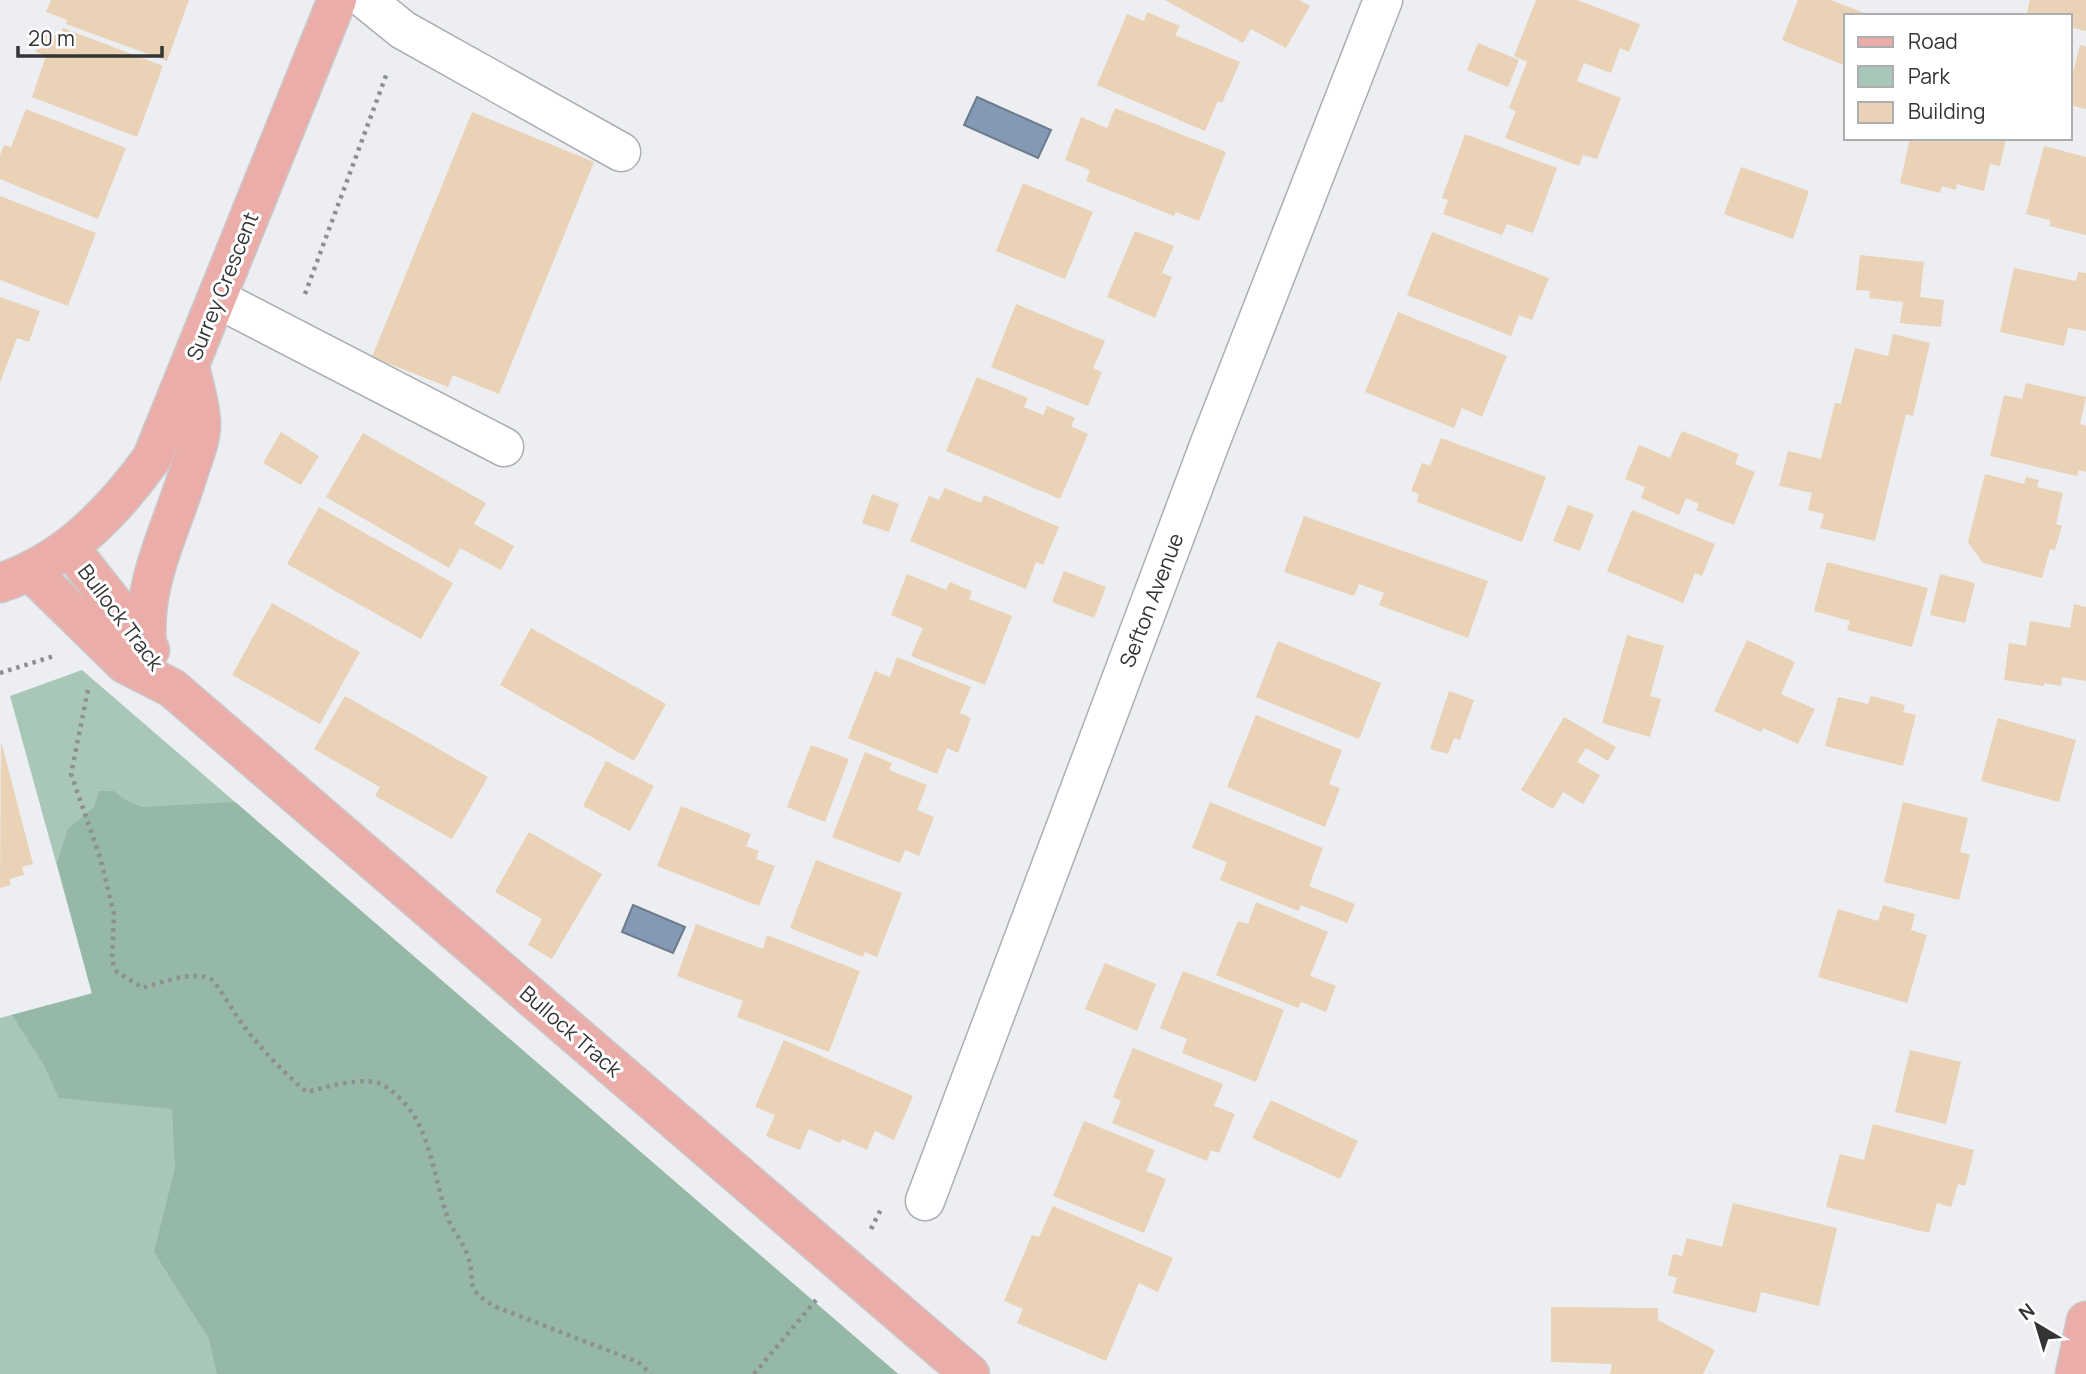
<svg xmlns="http://www.w3.org/2000/svg" width="2086" height="1374" viewBox="0 0 2086 1374" font-family="Manrope,sans-serif">
  <rect width="100%" height="100%" fill="#eceef2"/>
  <path fill="#a9c7b8" d="M 82,670 L 898,1374 L 0,1374 L 0,1018 L 92,993 L 10,696 Z"/>
  <path fill="#95b8a7" d="M 99,791 L 114,791 L 124,799 L 142,807 L 235,802 L 898,1374 L 217,1374 L 209,1339 L 154,1252 L 175,1168 L 172,1109 L 59,1098 L 44,1065 L 12,1015 L 92,994 L 57,863 L 68,829 L 94,807 Z"/>
  <path fill="#849ab4" stroke="#6c7b8e" stroke-width="2" d="M 977,97 L 1051,130 L 1038,158 L 964,125 Z
    M 633,905 L 685,927 L 673,953 L 622,932 Z"/>
  <path fill="#ead2b6" d="M 51,0 L 189,0 L 167,61 L 66,24 L 67,20 L 46,12 Z
    M 1165,0 L 1299,0 L 1310,6 L 1286,48 L 1251,29 L 1243,43 Z
    M 1536,0 L 1577,0 L 1640,24 L 1629,52 L 1620,48 L 1611,73 L 1584,63 L 1577,81 L 1621,98 L 1597,159 L 1583,155 L 1579,166 L 1505,138 L 1516,111 L 1509,108 L 1527,62 L 1514,56 Z
    M 1798,0 L 1831,0 L 1872,16 L 1846,16 L 1846,66 L 1782,40 Z
    M 2030,0 L 2086,0 L 2086,31 L 2070,27 L 2070,16 L 2026,16 Z
    M 1147,12 L 1180,26 L 1175,35 L 1240,62 L 1222,103 L 1218,101 L 1205,131 L 1097,85 L 1127,14 L 1144,21 Z
    M 63,28 L 163,66 L 137,137 L 32,97 L 46,56 L 36,52 L 44,31 L 59,37 Z
    M 1478,43 L 1519,60 L 1508,87 L 1467,70 Z
    M 2080,45 L 2086,47 L 2086,109 L 2070,105 L 2070,85 Z
    M 1115,108 L 1226,152 L 1199,221 L 1176,212 L 1174,216 L 1086,181 L 1090,170 L 1065,160 L 1081,117 L 1107,128 Z
    M 26,109 L 126,148 L 98,219 L 0,179 L 0,155 L 4,145 L 11,147 Z
    M 472,112 L 594,162 L 499,394 L 453,375 L 448,387 L 372,357 Z
    M 1465,134 L 1557,168 L 1533,233 L 1507,224 L 1502,235 L 1443,214 L 1448,200 L 1442,198 Z
    M 1910,138 L 2006,138 L 2000,166 L 1990,164 L 1984,191 L 1957,184 L 1956,190 L 1942,186 L 1940,193 L 1900,183 Z
    M 2044,146 L 2086,157 L 2086,235 L 2050,226 L 2050,220 L 2026,214 Z
    M 1741,167 L 1809,191 L 1793,239 L 1724,214 Z
    M 1023,183 L 1093,212 L 1065,279 L 996,251 Z
    M 0,196 L 96,233 L 68,306 L 0,280 Z
    M 1135,231 L 1174,246 L 1162,273 L 1172,277 L 1155,318 L 1107,297 Z
    M 1432,232 L 1549,278 L 1532,320 L 1519,315 L 1511,336 L 1407,295 Z
    M 1860,255 L 1924,262 L 1920,297 L 1944,300 L 1941,327 L 1900,323 L 1903,302 L 1869,298 L 1870,291 L 1856,290 Z
    M 2014,268 L 2076,281 L 2078,272 L 2086,273 L 2086,331 L 2068,328 L 2064,346 L 2000,332 Z
    M 0,297 L 40,311 L 29,342 L 17,338 L 0,383 Z
    M 1016,304 L 1105,341 L 1093,368 L 1102,372 L 1088,406 L 991,367 Z
    M 1398,312 L 1507,356 L 1482,417 L 1462,408 L 1454,428 L 1365,392 Z
    M 1893,334 L 1930,343 L 1913,416 L 1906,414 L 1875,541 L 1820,528 L 1824,514 L 1808,510 L 1812,493 L 1779,486 L 1788,451 L 1821,459 L 1835,403 L 1841,404 L 1855,348 L 1888,356 Z
    M 977,377 L 1028,398 L 1024,407 L 1043,415 L 1047,406 L 1075,418 L 1071,426 L 1088,434 L 1060,499 L 946,451 Z
    M 2026,383 L 2086,397 L 2080,424 L 2086,426 L 2086,472 L 2079,470 L 2077,476 L 1990,456 L 2004,395 L 2022,399 Z
    M 1682,431 L 1739,454 L 1735,464 L 1755,472 L 1734,525 L 1696,510 L 1699,504 L 1686,498 L 1679,515 L 1641,498 L 1645,487 L 1625,479 L 1639,445 L 1670,458 Z
    M 281,432 L 319,456 L 301,485 L 263,463 Z
    M 363,433 L 486,503 L 474,524 L 514,546 L 501,570 L 460,548 L 449,568 L 326,497 Z
    M 1441,438 L 1546,477 L 1522,542 L 1417,502 L 1419,494 L 1411,491 L 1422,463 L 1430,466 Z
    M 1985,474 L 2024,484 L 2026,477 L 2039,480 L 2037,487 L 2063,493 L 2056,524 L 2062,526 L 2055,550 L 2050,549 L 2042,578 L 1983,563 L 1968,542 Z
    M 945,488 L 981,503 L 984,495 L 1059,527 L 1043,565 L 1036,562 L 1026,589 L 910,541 L 929,496 L 939,500 Z
    M 872,494 L 899,504 L 889,532 L 862,523 Z
    M 1568,505 L 1594,514 L 1580,551 L 1553,541 Z
    M 319,507 L 453,583 L 421,639 L 287,564 Z
    M 1632,510 L 1715,544 L 1702,576 L 1695,573 L 1683,603 L 1607,571 Z
    M 1304,516 L 1488,581 L 1468,638 L 1379,605 L 1384,593 L 1359,584 L 1354,596 L 1284,572 Z
    M 1827,562 L 1928,588 L 1912,647 L 1847,630 L 1850,621 L 1814,611 Z
    M 1064,571 L 1106,587 L 1094,618 L 1052,602 Z
    M 907,574 L 946,590 L 950,582 L 972,591 L 969,599 L 1012,616 L 985,685 L 911,656 L 923,628 L 891,615 Z
    M 1940,574 L 1975,583 L 1965,623 L 1930,615 Z
    M 272,603 L 360,652 L 320,724 L 232,675 Z
    M 2074,604 L 2086,607 L 2086,681 L 2062,677 L 2061,686 L 2044,683 L 2044,686 L 2004,680 L 2009,643 L 2026,646 L 2030,621 L 2070,628 Z
    M 531,628 L 666,704 L 634,761 L 500,685 Z
    M 1627,635 L 1664,646 L 1650,696 L 1661,699 L 1650,737 L 1602,723 Z
    M 1747,640 L 1795,662 L 1781,694 L 1815,709 L 1798,744 L 1763,728 L 1761,732 L 1714,711 Z
    M 1278,641 L 1381,683 L 1359,739 L 1256,697 Z
    M 897,657 L 971,687 L 960,713 L 971,718 L 958,753 L 947,748 L 937,774 L 848,738 L 875,671 L 890,677 Z
    M 1449,691 L 1474,700 L 1460,740 L 1454,738 L 1448,754 L 1430,749 Z
    M 345,696 L 488,777 L 452,839 L 375,796 L 380,787 L 314,749 Z
    M 1871,696 L 1905,705 L 1903,712 L 1916,715 L 1903,766 L 1825,746 L 1838,697 L 1868,704 Z
    M 1256,715 L 1342,750 L 1329,784 L 1340,788 L 1325,827 L 1227,787 Z
    M 1564,717 L 1616,747 L 1608,761 L 1586,748 L 1577,762 L 1600,775 L 1583,804 L 1563,792 L 1553,809 L 1521,790 Z
    M 1998,718 L 2076,740 L 2059,802 L 1981,781 Z
    M 1,741 L 33,864 L 22,867 L 24,875 L 9,879 L 11,885 L 0,888 Z
    M 811,745 L 849,759 L 825,822 L 787,807 Z
    M 865,752 L 892,763 L 889,770 L 927,785 L 917,810 L 934,817 L 919,856 L 905,850 L 900,863 L 832,837 Z
    M 606,761 L 654,786 L 630,831 L 583,806 Z
    M 1210,802 L 1323,848 L 1309,886 L 1355,904 L 1347,923 L 1301,905 L 1298,911 L 1220,880 L 1227,862 L 1192,848 Z
    M 1903,802 L 1968,818 L 1960,852 L 1970,855 L 1959,900 L 1884,882 Z
    M 681,806 L 751,834 L 746,846 L 759,851 L 756,859 L 775,866 L 759,906 L 657,866 Z
    M 529,832 L 602,874 L 552,959 L 528,945 L 542,919 L 495,892 Z
    M 816,860 L 902,893 L 877,957 L 865,952 L 863,957 L 790,928 Z
    M 1256,902 L 1328,932 L 1310,976 L 1336,986 L 1326,1012 L 1301,1002 L 1298,1008 L 1216,975 L 1238,921 L 1248,924 Z
    M 1883,905 L 1915,914 L 1911,930 L 1927,935 L 1907,1003 L 1818,977 L 1838,909 L 1878,921 Z
    M 696,924 L 763,949 L 767,935 L 860,971 L 829,1052 L 737,1017 L 743,1001 L 677,976 Z
    M 1105,963 L 1156,984 L 1137,1031 L 1085,1009 Z
    M 1183,971 L 1284,1010 L 1256,1082 L 1182,1053 L 1187,1039 L 1160,1028 Z
    M 784,1040 L 913,1096 L 894,1140 L 875,1131 L 867,1150 L 842,1139 L 840,1143 L 809,1129 L 800,1150 L 766,1136 L 775,1115 L 755,1107 Z
    M 1133,1048 L 1223,1084 L 1214,1106 L 1235,1114 L 1219,1153 L 1211,1150 L 1207,1161 L 1112,1123 L 1121,1101 L 1113,1097 Z
    M 1910,1050 L 1961,1062 L 1946,1124 L 1895,1112 Z
    M 1271,1100 L 1358,1141 L 1340,1179 L 1252,1138 Z
    M 1084,1121 L 1155,1150 L 1146,1171 L 1166,1179 L 1144,1233 L 1053,1196 Z
    M 1873,1124 L 1974,1150 L 1965,1186 L 1958,1184 L 1951,1207 L 1937,1203 L 1929,1233 L 1826,1207 L 1840,1154 L 1864,1160 Z
    M 1733,1203 L 1837,1228 L 1819,1306 L 1761,1292 L 1756,1313 L 1673,1293 L 1677,1278 L 1668,1275 L 1673,1254 L 1682,1256 L 1687,1238 L 1722,1247 Z
    M 1053,1206 L 1173,1258 L 1158,1292 L 1139,1283 L 1106,1361 L 1017,1323 L 1023,1309 L 1004,1301 L 1032,1235 L 1039,1237 Z
    M 1551,1307 L 1658,1308 L 1658,1320 L 1715,1350 L 1703,1374 L 1610,1374 L 1612,1364 L 1551,1362 Z"/>
  <g fill="none" stroke-linecap="round" stroke-linejoin="round">
    <defs>
      <path id="minor" d="M 366,0 L 403,30 L 621,152
        M 218,299 L 504,447
        M 925,1201 L 1210,443 L 1383,0"/>
      <path id="major" d="M 69,547 L 150,650
        M 30,571 L 125,664 L 172,688 L 970,1374
        M 0,583 C 65,562 113,512 152,458 L 337,0
        M 147,646 C 141,582 171,531 189,471 C 194,456 201,439 201,424 C 201,406 193,384 190,366
        M 2075,1374 L 2086,1321"/>
    </defs>
    <use href="#minor" stroke="#abaeb2" stroke-width="41"/>
    <use href="#major" stroke="#cacacb" stroke-width="41"/>
    <path stroke="#8e8f92" stroke-width="4.5" stroke-dasharray="3.5 5" stroke-linecap="butt" d="M 305,294 L 387,73
      M 0,673 L 54,656
      M 88,690 L 71,774 L 100,857 L 114,914 L 112,961 L 117,972 L 143,988 C 158,983 197,969 212,980 C 218,985 236,1016 243,1025 C 261,1049 284,1073 307,1092 C 325,1087 365,1076 381,1084 C 432,1112 431,1175 449,1221 C 454,1232 463,1243 467,1254 C 478,1282 460,1287 496,1307 L 638,1362 L 651,1374
      M 871,1229 L 881,1209
      M 754,1374 L 816,1300"/>
    <use href="#minor" stroke="#fff" stroke-width="38"/>
    <use href="#major" stroke="#ebadaa" stroke-width="38"/>
  </g>
  <g text-anchor="middle" dominant-baseline="central" stroke-width="6" stroke-linejoin="round" paint-order="stroke">
    <g font-size="21" fill="#333436" stroke="#fff">
      <text transform="translate(222 286) rotate(-68)">Surrey Crescent</text>
      <text transform="translate(1151 600) rotate(-69)">Sefton Avenue</text>
      <text transform="translate(121 617) rotate(53)">Bullock Track</text>
      <text transform="translate(571 1031) rotate(41)">Bullock Track</text>
    </g>
  </g>
  <rect x="1844" y="14" width="228" height="126" fill="#ffffff" stroke="#adaeaf" stroke-width="2"/>
  <rect x="1858" y="37" width="35" height="10" fill="#ebadaa" stroke="#adaeaf" stroke-width="2"/>
  <text x="1908" y="49" font-size="21" fill="#333436">Road</text>
  <rect x="1858" y="66" width="35" height="21" fill="#a9c7b8" stroke="#adaeaf" stroke-width="2"/>
  <text x="1908" y="84" font-size="21" fill="#333436">Park</text>
  <rect x="1858" y="102" width="35" height="21" fill="#ead2b6" stroke="#adaeaf" stroke-width="2"/>
  <text x="1908" y="119" font-size="21" fill="#333436">Building</text>
  <g transform="translate(2037 1325) rotate(322)" stroke="#ffffff" stroke-width="5" paint-order="stroke">
  <path d="M0-5L12 26L0 18L-12 26Z" fill="#333436"/>
  <text y="-10" font-size="19" font-weight="bold" text-anchor="middle" fill="#333436">N</text>
  </g>
  <path d="M18 46v10h144v-10" fill="none" stroke="#333436" stroke-width="3.5"/>
  <text x="28" y="46" font-size="21" fill="#333436" stroke="#ffffff" stroke-width="5" paint-order="stroke">20 m</text>
</svg>
